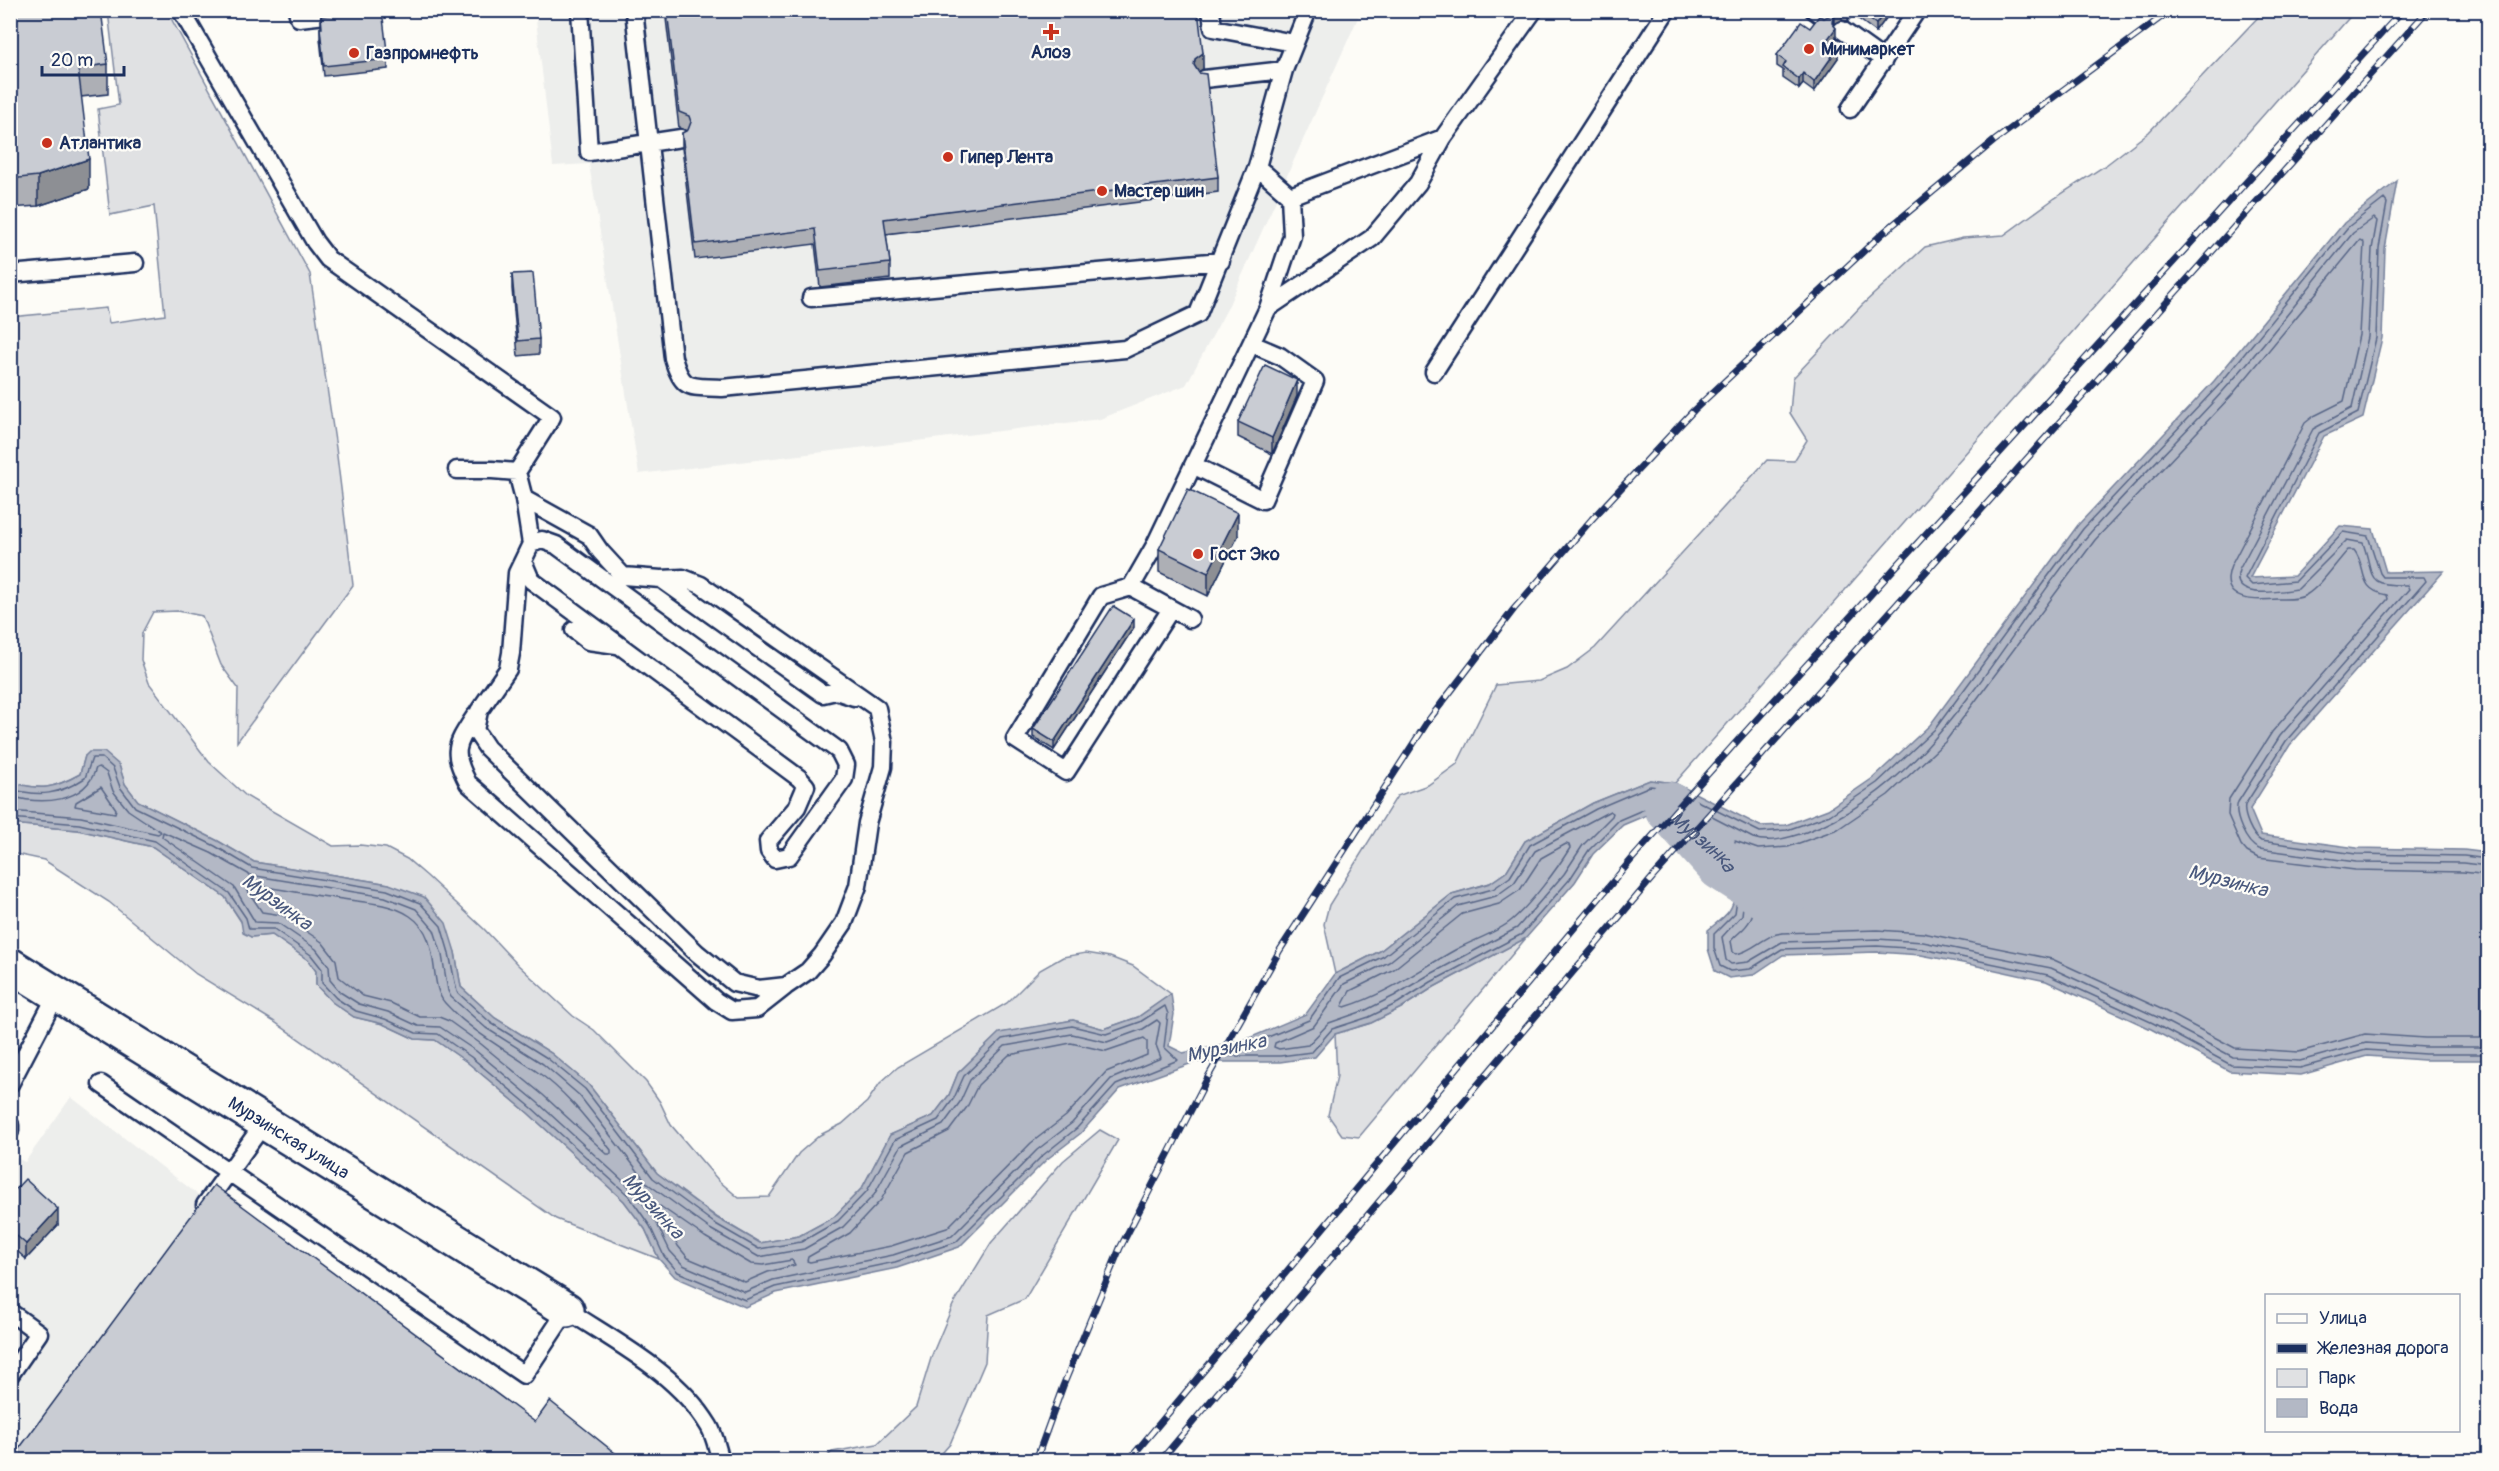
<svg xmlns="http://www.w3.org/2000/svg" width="2499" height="1471" viewBox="0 0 2499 1471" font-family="Pangolin,sans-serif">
  <rect width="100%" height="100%" fill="#fdfcf7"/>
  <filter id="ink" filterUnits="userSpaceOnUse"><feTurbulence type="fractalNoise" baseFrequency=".0167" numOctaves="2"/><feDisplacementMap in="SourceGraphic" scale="12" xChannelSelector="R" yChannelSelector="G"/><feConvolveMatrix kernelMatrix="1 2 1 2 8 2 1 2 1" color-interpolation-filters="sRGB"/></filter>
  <g filter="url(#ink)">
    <path fill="#edeeec" d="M 535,11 L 1361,11 L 1227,309 L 1186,385 L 1100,419 L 639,474 L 589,164 L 553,166 Z
      M 71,1097 L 218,1210 L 11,1460 L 10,1155 L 25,1162 Z"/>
    <path fill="#e0e1e3" stroke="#7e88a0" stroke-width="1.5" d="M 108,11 L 167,11 L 310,274 L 336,448 L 353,585 L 237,742 L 238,688 L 221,665 L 202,616 L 178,611 L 153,612 L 142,633 L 141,660 L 149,683 L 209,762 L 246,796 L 333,846 L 360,845 L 386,848 L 407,859 L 427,876 L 484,929 L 517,964 L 573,1016 L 594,1030 L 646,1082 L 660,1102 L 671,1125 L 719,1181 L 739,1198 L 769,1197 L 799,1153 L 820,1135 L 842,1124 L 867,1102 L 880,1083 L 898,1067 L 1007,1003 L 1040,970 L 1063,957 L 1086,953 L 1110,957 L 1133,966 L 1171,994 L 1138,1017 L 1104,1029 L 1073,1020 L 999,1034 L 958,1073 L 949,1095 L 933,1116 L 890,1135 L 862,1188 L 834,1217 L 799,1236 L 760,1243 L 718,1218 L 657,1173 L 589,1085 L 551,1053 L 495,1018 L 461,987 L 455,952 L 389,884 L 254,862 L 218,841 L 138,801 L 125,784 L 119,765 L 85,756 L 80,774 C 53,789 41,791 11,782 L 10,317 L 106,308 L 109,323 L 165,315 L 154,206 L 110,215 L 98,109 L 119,105 Z
      M 2264,11 L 2355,11 L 1675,783 L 1650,780 L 1593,803 L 1525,841 L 1506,872 L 1490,883 L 1452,894 L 1380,951 L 1335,974 L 1324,924 L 1329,905 L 1397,796 L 1428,785 L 1457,764 L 1496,685 L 1539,681 L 1567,669 L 1595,648 L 1767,460 L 1794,461 L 1807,440 L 1790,413 L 1793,378 L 1862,305 L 1925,247 L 1963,238 L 2004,235 L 2055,198 L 2106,165 L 2149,132 Z
      M 11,824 L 78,830 L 153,847 L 225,897 L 251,937 L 272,935 L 308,960 L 316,971 L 316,985 L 332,1002 L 354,1017 L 383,1024 L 415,1039 L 435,1040 L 467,1062 L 528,1113 L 624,1201 L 645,1229 L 659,1259 L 556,1219 L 273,1021 L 196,974 L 109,902 L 44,860 L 11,853 Z
      M 1526,938 L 1359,1137 L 1342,1135 L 1328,1115 L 1337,1076 L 1335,1034 L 1371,1023 L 1401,1008 L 1434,987 Z
      M 1100,1130 L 1118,1140 L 1025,1299 L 988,1315 L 985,1362 L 950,1444 L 936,1460 L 824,1460 L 832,1452 L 877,1444 L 916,1407 L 932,1355 L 953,1305 L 991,1243 L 1063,1161 Z"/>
    <path fill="#b3b8c5" stroke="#76819c" stroke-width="1.5" d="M 2397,181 L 2385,249 L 2382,338 L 2363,418 L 2324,436 L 2250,578 L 2294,576 L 2340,526 L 2373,529 L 2386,572 L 2444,571 L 2290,745 L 2250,809 L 2261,835 L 2357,848 L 2464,850 L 2488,853 L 2488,1060 L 2424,1060 L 2367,1056 L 2301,1075 L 2229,1071 L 2151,1029 L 2046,981 L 1973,965 L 1921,955 L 1877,952 L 1783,955 L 1753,975 L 1729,978 L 1715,971 L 1708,949 L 1708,930 C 1715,924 1724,918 1729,911 C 1753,877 1684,831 1662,812 L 1649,814 L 1623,825 L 1593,854 L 1575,882 L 1526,938 L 1434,987 L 1401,1008 L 1371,1023 L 1335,1034 L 1315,1057 L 1280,1062 L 1195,1062 L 1120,1089 L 1081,1133 L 1046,1160 L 959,1247 L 897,1268 L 776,1293 L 745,1307 L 675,1277 L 659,1259 L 645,1229 L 624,1201 L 528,1113 L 467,1062 L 435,1040 L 415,1039 L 383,1024 L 354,1017 L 332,1002 L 316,985 L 316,971 L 308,960 L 272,935 L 251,937 L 243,933 L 241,921 L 225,897 L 153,847 L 78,830 L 11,824 L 11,782 C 41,791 53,789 80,774 L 85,756 L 89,752 L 104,752 L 119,765 L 125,784 L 138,801 L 218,841 L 254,862 L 389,884 L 424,897 L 446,923 L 455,952 L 461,987 L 495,1018 L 551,1053 L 589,1085 L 657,1173 L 717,1218 L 760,1243 L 799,1236 L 834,1217 L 862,1188 L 890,1135 L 933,1116 L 949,1095 L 958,1073 L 999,1033 L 1073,1020 L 1104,1029 L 1138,1017 L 1171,994 L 1174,1014 L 1169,1046 L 1183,1053 L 1247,1039 L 1306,1014 L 1335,974 L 1380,951 L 1452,894 L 1490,883 L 1506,872 L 1525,841 L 1593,803 L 1650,780 L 1675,783 L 1760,826 L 1786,825 L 1828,809 L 1873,778 L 1930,725 L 2078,525 L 2214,381 L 2344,223 Z"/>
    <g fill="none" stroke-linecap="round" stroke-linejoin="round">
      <g stroke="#586687" stroke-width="1.5">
        <path d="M 101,787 L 116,809 L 115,813 L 75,806 L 76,802 Z"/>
        <path d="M 10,789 C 40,797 59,795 85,778 L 92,758 L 102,758 L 113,768 L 120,787 L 135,807 L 215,846 L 252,868 L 387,890 L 420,903 L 441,926 L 449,953 L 457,992 L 491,1023 L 547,1058 L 585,1089 L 653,1178 L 714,1223 L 759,1249 L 801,1242 L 838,1221 L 867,1191 L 895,1140 L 938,1120 L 954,1098 L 964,1076 L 1002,1039 L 1072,1026 L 1106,1034 L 1140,1022 L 1165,1006 L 1168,1014 L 1164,1047 L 1178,1060 L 1116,1085 L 1077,1128 L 1042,1156 L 956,1242 L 895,1262 L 775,1287 L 745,1300 L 678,1272 L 664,1256 L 650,1226 L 629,1196 L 532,1108 L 471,1057 L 438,1034 L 416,1033 L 385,1019 L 356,1011 L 336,998 L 322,983 L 322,969 L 311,955 L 274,929 L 249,929 L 246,918 L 229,893 L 155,841 L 79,824 L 10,818"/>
        <path d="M 10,796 C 41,805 85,804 96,768 L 99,767 L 107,773 L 113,791 L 128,810 L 161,832 L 158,834 L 81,817 L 10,811"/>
        <path d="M 1610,811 L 1613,813 L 1612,816 L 1583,845 L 1564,874 L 1517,928 L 1427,976 L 1394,996 L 1366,1010 L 1329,1023 L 1308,1045 L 1279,1049 L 1274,1047 L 1275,1043 L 1314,1026 L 1344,984 L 1389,962 L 1458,906 L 1496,896 L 1514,883 L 1535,851 Z"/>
        <path d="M 163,832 L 211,853 L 250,875 L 385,897 L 416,909 L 434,930 L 442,955 L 448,991 L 451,997 L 486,1028 L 543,1064 L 579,1095 L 648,1184 L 710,1229 L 759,1257 L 804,1249 L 843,1227 L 874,1195 L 901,1146 L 943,1125 L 960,1102 L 970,1080 L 1005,1046 L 1072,1034 L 1107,1042 L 1143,1029 L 1157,1020 L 1160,1023 L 1156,1045 L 1161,1058 L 1111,1079 L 1072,1123 L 1037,1150 L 952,1236 L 893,1255 L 773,1280 L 745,1292 L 683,1265 L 670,1251 L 656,1222 L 634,1191 L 537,1102 L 476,1051 L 440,1027 L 418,1026 L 388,1012 L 359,1004 L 340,992 L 330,980 L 329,966 L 316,949 L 278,923 L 255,922 L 234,887 L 162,837 Z"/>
        <path d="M 1566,844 L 1569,845 L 1570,848 C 1557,869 1531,904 1512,920 C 1497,933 1473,940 1455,950 C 1419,970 1385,995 1345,1007 L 1342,1006 L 1350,991 L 1394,969 L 1462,914 L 1499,904 L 1520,890 L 1541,858 Z"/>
        <path id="s1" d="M 2488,859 L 2464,856 L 2356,854 L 2261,841 C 2252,836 2243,815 2245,805 L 2286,741 L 2426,581 L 2424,577 L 2383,577 L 2380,573 L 2368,536 L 2343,532 L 2296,581 L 2252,585 L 2245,578 L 2319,433 L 2358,413 L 2376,338 L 2379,248 L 2387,203 L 2384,199 L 2348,227 L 2219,385 L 2083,529 L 1935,729 L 1877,783 L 1830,815 L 1787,830 L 1760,832 L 1673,789 L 1650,786 L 1596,809 L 1530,845 L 1510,877 L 1493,889 L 1455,899 L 1384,956 L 1339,978 L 1309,1020 L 1249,1045 L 1226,1050 L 1224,1053 L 1227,1056 L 1280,1056 L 1312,1052 L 1332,1029 L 1369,1017 L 1398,1003 L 1431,982 L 1522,934 L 1570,879 L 1589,850 L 1619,820 L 1647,808 L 1662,806 L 1724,858 L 1739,884 L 1735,913 L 1714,934 L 1714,948 L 1720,966 L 1730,971 L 1750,969 L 1782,949 L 1877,946 L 1922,949 L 2048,975 L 2153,1023 L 2231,1065 L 2300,1068 L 2366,1050 L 2425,1054 L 2488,1054"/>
        <path d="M 2488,866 L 2463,863 L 2356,862 L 2259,849 C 2246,844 2233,815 2238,802 L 2280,736 L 2409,589 L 2407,585 C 2364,586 2375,577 2363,543 L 2347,540 L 2298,589 C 2281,591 2229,602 2239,570 L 2313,429 L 2352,408 L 2368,337 L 2372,249 L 2377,221 L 2374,218 L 2353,233 C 2310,285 2269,340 2223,391 C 2180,439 2132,484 2090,533 C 2002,634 1939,783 1806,832 C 1791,837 1770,844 1753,838 L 1677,799 L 1672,801 L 1729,852 L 1746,881 L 1742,915 L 1722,937 L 1726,960 L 1731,964 L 1748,962 L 1782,942 L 1877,939 L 1923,942 L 2051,968 L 2157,1017 L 2233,1057 L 2300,1061 L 2366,1043 L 2425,1047 L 2488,1047"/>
        <path d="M 2488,875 L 2463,872 L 2355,870 L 2258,858 L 2247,852 L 2241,845 L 2228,815 L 2229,799 L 2272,732 L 2388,599 L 2387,595 C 2356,590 2368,567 2354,550 L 2348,550 C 2335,564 2322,585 2306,595 C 2298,600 2287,599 2278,599 C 2256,601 2217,603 2231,566 L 2305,423 L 2314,416 L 2344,401 L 2359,335 L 2364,243 L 2360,240 L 2231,396 L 2095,540 L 1945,742 L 1888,795 L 1838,829 L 1788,847 L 1758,849 L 1735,841 L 1735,845 C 1752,866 1763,894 1750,920 C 1746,929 1736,934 1731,941 L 1733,952 L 1736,954 C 1753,952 1764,935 1782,933 L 1877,930 L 1923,933 L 2052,959 L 2161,1009 L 2235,1048 L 2299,1052 L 2365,1034 L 2425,1038 L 2488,1038"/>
        <path d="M 249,884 C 277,889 306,894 335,898 C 359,902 389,902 410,916 C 443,938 427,983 445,1003 C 471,1032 505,1049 536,1071 C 567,1092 588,1121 611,1150 L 611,1154 L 607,1154 L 543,1095 L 481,1044 L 449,1021 L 439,1017 L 420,1017 L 391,1003 L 363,996 L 339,977 L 336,960 L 322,942 L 282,915 L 262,912 L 246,888 Z"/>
        <path d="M 1144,1038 L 1147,1041 L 1147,1055 L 1106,1072 L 1066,1116 L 1031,1143 L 947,1228 L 891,1246 L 810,1262 L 807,1261 L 808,1257 L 850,1233 L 881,1200 L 908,1152 L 949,1131 L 967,1107 L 978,1085 L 1009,1055 L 1071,1043 L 1106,1051 Z"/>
        <path d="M 660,1206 L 705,1237 L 751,1264 L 763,1265 L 792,1260 L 795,1265 L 768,1272 L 745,1282 L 688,1258 L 678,1246 L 659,1210 Z"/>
      </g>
      <path stroke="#b3b8c5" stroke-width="50" d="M 1669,807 L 1722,866 L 1780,903"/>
      <defs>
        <path id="service" d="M 181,10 L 315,242 L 328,259 L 552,417 L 517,472 L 524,499 L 531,544 L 517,573 L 511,653 L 508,669 L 479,711 L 475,730 L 487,748 L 697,953 L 734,983 L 759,989 L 786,986 L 808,971 L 822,955 L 844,923 L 858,886 L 867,823 L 883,767 L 884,742 L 877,708 L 701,585 L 683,578 L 661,579 L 623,576 L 600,551 L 589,535 L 524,499
          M 297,10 L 299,18 L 370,10
          M 580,10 L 589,152 L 681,138
          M 634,10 L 673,358 C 683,392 690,386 722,388 L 1125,349 L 1198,314 L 1257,167 L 1284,70 L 1308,10
          M 1211,10 L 1213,28 L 1294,43
          M 1814,10 L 1825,18
          M 1842,30 L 1884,60
          M 1204,79 L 1284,70
          M 1850,109 L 1917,10
          M 1257,167 L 1290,196 L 1292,236 L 1268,308
          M 1290,196 L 1443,138
          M 10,274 L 135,263
          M 811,298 L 1221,261
          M 1434,372 L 1667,10
          M 1193,465 L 1263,500 L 1315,381 L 1280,356 L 1252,344
          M 457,470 L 492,470 L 517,472
          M 523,561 L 531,580 L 799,778 L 806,786 L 797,807 L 768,841 L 769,851 L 775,859 L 789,856 L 844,779 L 846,765 L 839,751 L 556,545 L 542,540 L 531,544
          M 661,579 L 823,694 L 836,691 L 854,697
          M 1131,587 L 1190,619
          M 1171,609 L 1066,772 L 1015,739 L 1101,596 L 1131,587 L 1154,547 L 1268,308 L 1372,238 L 1418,183 L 1443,138 L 1534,10
          M 574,630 L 588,641 L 617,645
          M 475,716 C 456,746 451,750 468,783 L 716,1001 L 732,1011 L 757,1009 L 785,987
          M 10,1084 L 57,994
          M 101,1084 L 524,1375 L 567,1310 C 617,1343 677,1373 709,1426 C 715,1436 717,1449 721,1460
          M 10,1125 L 10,1131
          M 205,1205 L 265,1122
          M 10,1312 L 39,1333 L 10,1375"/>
        <g id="minor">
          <path id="s2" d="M 10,965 L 567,1310"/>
        </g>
      </defs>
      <use href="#service" stroke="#1b2f5e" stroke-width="21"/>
      <use href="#minor" stroke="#1b2f5e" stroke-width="38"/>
      <use href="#service" stroke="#fdfcf7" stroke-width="16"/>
      <use href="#minor" stroke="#fdfcf7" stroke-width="33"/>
      <defs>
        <path id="rail" d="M 1036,1460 L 1063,1386 L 1120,1248 L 1208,1077 L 1280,950 L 1428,721 L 1514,609 L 1592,519 L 1694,410 L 1883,233 L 1994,141 L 2171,10
          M 1129,1460 L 1632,859 L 1739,739 L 2403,10
          M 1161,1460 L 1653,877 L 2428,10"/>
      </defs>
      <use href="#rail" stroke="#1b2f5e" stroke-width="7"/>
      <use href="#rail" stroke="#fdfcf7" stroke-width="4.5" stroke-dasharray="14" stroke-linecap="butt"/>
    </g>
    <path fill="#adafb5" stroke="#1b2f5e" stroke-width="1.5" d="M 10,10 L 108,64 L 108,94 L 81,97 L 89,189 L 38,206 L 10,208 Z
      M 665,10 L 1198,10 L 1203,69 L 1198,72 L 1218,177 L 1218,192 L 886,234 L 890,263 L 890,279 L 820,287 L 815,244 L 695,259 L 682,148 L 682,133 L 688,131 L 679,128 Z
      M 1832,10 L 1892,10 L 1876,32 L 1853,15 L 1848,21 L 1842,20 L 1834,24 L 1834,13 Z
      M 321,16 L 388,59 L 388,69 L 324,76 L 320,38 L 320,28 L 321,28 Z
      M 1833,25 L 1836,38 L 1832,44 L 1838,58 L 1814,92 L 1803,84 L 1799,89 L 1783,78 L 1783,70 L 1777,66 L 1777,55 Z
      M 512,274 L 539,339 L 539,354 L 518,356 L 512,289 Z
      M 1297,396 L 1272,454 L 1238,437 L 1238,422 Z
      M 1238,536 L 1208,596 L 1159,572 L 1159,549 Z
      M 1134,627 L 1054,750 L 1033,737 L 1033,729 Z
      M 10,1195 L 58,1225 L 26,1259 L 10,1245 Z"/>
    <path fill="#8d8f94" stroke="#1b2f5e" stroke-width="1.5" d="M 1850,10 L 1853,10 L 1853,15 L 1848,21 L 1848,14 Z
      M 1886,10 L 1892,10 L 1876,32 L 1876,24 Z
      M 1842,12 L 1842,20 L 1834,24 L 1834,16 Z
      M 1833,14 L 1833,25 L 1836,28 L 1836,38 L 1827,50 L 1827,40 Z
      M 1838,48 L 1838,58 L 1814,92 L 1814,82 Z
      M 1203,53 L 1203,69 L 1195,74 L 1194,65 L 1195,59 Z
      M 1803,73 L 1803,84 L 1799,89 L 1799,79 Z
      M 89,159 L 89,189 L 38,206 L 38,176 Z
      M 1297,380 L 1297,396 L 1272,454 L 1272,438 Z
      M 1238,513 L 1238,536 L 1208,596 L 1208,573 Z
      M 1134,619 L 1134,627 L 1054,750 L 1054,742 Z
      M 58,1209 L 58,1225 L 26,1259 L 26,1244 Z"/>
    <path fill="#c9ccd3" stroke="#1b2f5e" stroke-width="1.5" d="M 10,10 L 101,10 L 108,64 L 78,68 L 89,159 L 38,176 L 10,179 Z
      M 372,10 L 382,10 L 388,59 L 324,66 L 320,28 L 322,28 L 321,16 Z
      M 667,10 L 1198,10 L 1203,53 L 1195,59 L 1194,65 L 1199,73 L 1206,74 L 1218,177 L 884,219 L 890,263 L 820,271 L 815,229 L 695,244 L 682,133 L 688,130 L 691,122 L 689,116 L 679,112 Z
      M 1834,10 L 1850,10 L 1848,14 L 1842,12 L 1834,16 Z
      M 1857,10 L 1886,10 L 1876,24 Z
      M 1833,14 L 1832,23 L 1836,28 L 1827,40 L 1838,48 L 1814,82 L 1803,73 L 1799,79 L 1783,67 L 1786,62 L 1777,55 L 1801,22 L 1810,28 L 1819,16 L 1824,18 Z
      M 533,273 L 539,339 L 518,341 L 512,274 Z
      M 1265,365 L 1297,380 L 1272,438 L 1238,422 Z
      M 1188,489 L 1238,513 L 1208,573 L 1159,549 Z
      M 1113,606 L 1134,619 L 1054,742 L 1033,729 Z
      M 25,1179 L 58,1209 L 26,1244 L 10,1230 L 10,1195 Z
      M 214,1185 L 535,1422 L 550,1401 L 625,1461 L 10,1461 Z"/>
  </g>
  <g fill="#c8321e" stroke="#fdfcf7" stroke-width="2">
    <path d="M1048 23h6v6h6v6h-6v6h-6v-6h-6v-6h6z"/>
    <circle cx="1809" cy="49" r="6"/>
    <circle cx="354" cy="53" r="6"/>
    <circle cx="47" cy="143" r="6"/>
    <circle cx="948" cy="157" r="6"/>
    <circle cx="1102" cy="191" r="6"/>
    <circle cx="1198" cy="554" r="6"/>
  </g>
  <g text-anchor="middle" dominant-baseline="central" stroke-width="4.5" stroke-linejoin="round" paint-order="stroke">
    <g font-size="18" font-weight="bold" fill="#1b2f5e" stroke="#fdfcf7" text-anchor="start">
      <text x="1821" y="49">Минимаркет</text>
      <text x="1051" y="52" text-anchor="middle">Алоэ</text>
      <text x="366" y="53">Газпромнефть</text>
      <text x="59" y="143">Атлантика</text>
      <text x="960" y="157">Гипер Лента</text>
      <text x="1114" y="191">Мастер шин</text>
      <text x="1210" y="554">Гост Эко</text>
    </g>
    <g font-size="18" fill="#1b2f5e" stroke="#fdfcf7">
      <text stroke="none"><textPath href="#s2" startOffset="328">Мурзинская улица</textPath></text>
    </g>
    <g font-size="20" font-style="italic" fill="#49587d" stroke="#fdfcf7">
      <text stroke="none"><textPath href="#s1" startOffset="3344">Мурзинка</textPath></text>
      <text transform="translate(2228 881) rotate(14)">Мурзинка</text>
      <text transform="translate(277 902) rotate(36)">Мурзинка</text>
      <text transform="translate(1226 1048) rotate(-11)">Мурзинка</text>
      <text transform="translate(653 1206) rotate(48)">Мурзинка</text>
    </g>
  </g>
  <rect width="2499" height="1471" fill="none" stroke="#fdfcf7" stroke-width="36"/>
  <rect x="18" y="18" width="2463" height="1435" fill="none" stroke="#1b2f5e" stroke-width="2" filter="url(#ink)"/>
  <rect x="2265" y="1294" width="195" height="138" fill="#fdfcf7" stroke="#a3aaba" stroke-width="1.5"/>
  <rect x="2277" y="1314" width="30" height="9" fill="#fdfcf7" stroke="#a3aaba" stroke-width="1.5"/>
  <text x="2319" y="1324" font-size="18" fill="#1b2f5e">Улица</text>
  <rect x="2277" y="1344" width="30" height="9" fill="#1b2f5e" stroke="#a3aaba" stroke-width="1.5"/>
  <text x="2319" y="1354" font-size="18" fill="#1b2f5e">Железная дорога</text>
  <rect x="2277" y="1369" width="30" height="18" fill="#e0e1e3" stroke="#a3aaba" stroke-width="1.5"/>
  <text x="2319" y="1384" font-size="18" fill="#1b2f5e">Парк</text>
  <rect x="2277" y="1399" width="30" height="18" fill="#b3b8c5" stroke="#a3aaba" stroke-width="1.5"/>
  <text x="2319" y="1414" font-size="18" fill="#1b2f5e">Вода</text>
  <path d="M42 66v9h82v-9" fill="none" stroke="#1b2f5e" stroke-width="3"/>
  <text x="51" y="66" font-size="18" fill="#1b2f5e" stroke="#fdfcf7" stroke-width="4.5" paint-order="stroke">20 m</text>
</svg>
